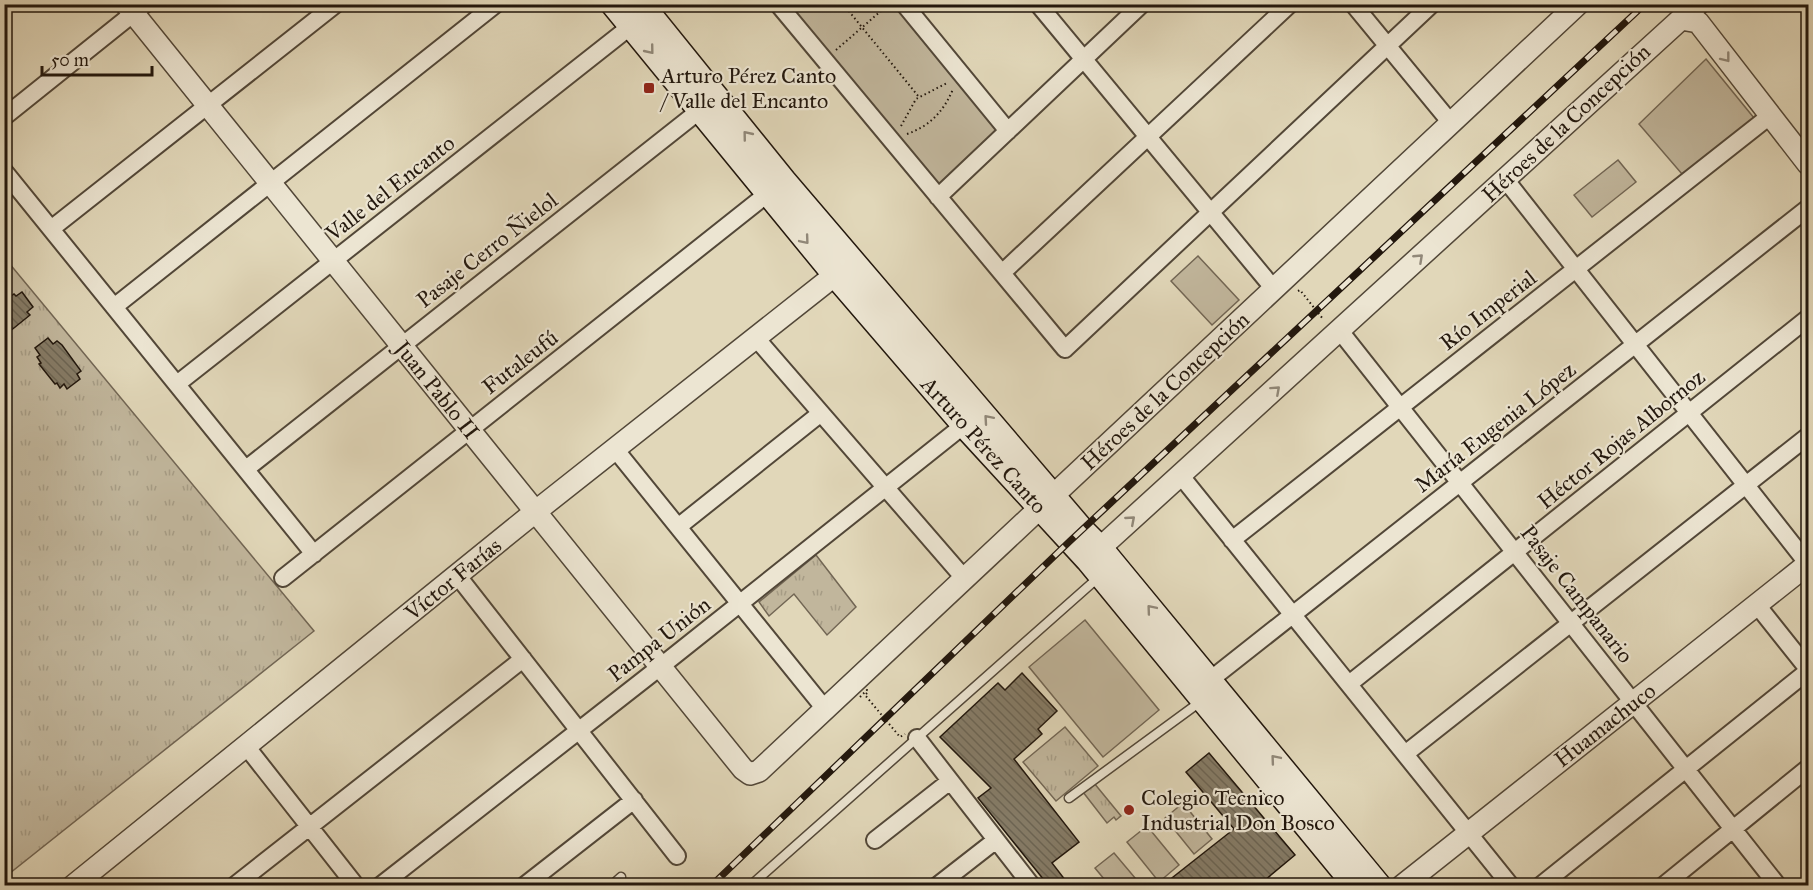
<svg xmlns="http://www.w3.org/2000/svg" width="1813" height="890" viewBox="0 0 1813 890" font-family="'IM FELL Great Primer',serif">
  <defs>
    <pattern id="grass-tufts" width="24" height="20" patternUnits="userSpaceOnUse" patternTransform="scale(1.5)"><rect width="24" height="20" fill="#c1b69c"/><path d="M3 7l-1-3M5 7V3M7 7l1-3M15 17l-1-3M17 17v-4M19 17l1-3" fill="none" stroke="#a69c85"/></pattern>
    <pattern id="building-back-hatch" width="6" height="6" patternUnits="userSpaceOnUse" patternTransform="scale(1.5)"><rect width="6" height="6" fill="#857b66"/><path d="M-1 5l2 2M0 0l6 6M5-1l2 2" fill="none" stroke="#6c6452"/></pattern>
  </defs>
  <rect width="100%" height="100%" fill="#e1d7b9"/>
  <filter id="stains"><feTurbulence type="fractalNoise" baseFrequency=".00333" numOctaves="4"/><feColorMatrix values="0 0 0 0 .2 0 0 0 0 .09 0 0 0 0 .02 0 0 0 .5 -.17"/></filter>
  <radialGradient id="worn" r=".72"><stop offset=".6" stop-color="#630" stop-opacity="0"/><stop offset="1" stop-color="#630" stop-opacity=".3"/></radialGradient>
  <path fill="url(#grass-tufts)" stroke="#726654" stroke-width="1.5" d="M 4,257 L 314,631 L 5,877 L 4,877 Z
    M 816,555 L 856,607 L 827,635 L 794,594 L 769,616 L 759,602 Z
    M 1065,727 L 1098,766 L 1056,801 L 1023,762 Z
    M 1094,783 L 1121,816 L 1116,820 L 1114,817 L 1107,823 L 1083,792 Z"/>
  <path fill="#c1b69c" stroke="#726654" stroke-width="1.5" d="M 784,5 L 902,5 L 1002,126 L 935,188 Z
    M 1706,59 L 1754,118 L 1682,174 L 1639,124 Z
    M 1618,160 L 1636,182 L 1592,217 L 1574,195 Z
    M 1198,256 L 1239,300 L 1212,325 L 1171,281 Z
    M 1085,620 L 1159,710 L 1103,757 L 1029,667 Z
    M 1183,803 L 1212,839 L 1194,854 L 1165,818 Z
    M 1147,826 L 1179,865 L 1159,882 L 1127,842 Z
    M 1114,853 L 1141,885 L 1109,885 L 1095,868 Z"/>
  <path fill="url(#building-back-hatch)" stroke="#22170d" stroke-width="1.5" d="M 22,292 L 33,307 L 27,312 L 30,315 L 4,336 L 4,301 L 14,294 L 16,296 Z
    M 48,338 L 53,344 L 57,341 L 62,345 L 81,371 L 77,374 L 80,379 L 67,389 L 64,384 L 60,388 L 57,383 L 55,384 L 39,364 L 41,363 L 37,357 L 40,355 L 35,348 Z
    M 1022,673 L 1057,711 L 1038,729 L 1042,734 L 1014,759 L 1079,842 L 1052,863 L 1069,885 L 1048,885 L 978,798 L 991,788 L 940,737 L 998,683 L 1005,690 Z
    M 1209,753 L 1295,855 L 1259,885 L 1163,885 L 1234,829 L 1186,772 Z"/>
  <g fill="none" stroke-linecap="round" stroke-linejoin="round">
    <defs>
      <path id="service" d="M 1069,798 L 1200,702
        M 611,886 L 621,877
        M 750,886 L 1100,576"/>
      <path id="minor" d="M 778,4 L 1065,349 L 1432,4
        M 904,4 L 1008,131
        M 1038,4 L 1274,289
        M 1353,4 L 1451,123
        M 1686,19 L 1701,4
        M 4,117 L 145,4
        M 4,171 L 314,554
        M 1505,179 L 1808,564
        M 938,197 L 1142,4
        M 51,229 L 336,4
        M 1002,273 L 1290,4
        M 114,307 L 496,4
        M 1340,331 L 1778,886
        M 756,338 L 964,578
        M 177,384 L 631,26
        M 615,449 L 825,709
        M 246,469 L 699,111
        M 1181,476 L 1511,886
        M 678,527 L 821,413
        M 1232,540 L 1771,115
        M 457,575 L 677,856
        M 283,578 L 776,187
        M 1757,605 L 1808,669
        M 1210,680 L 1808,208
        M 1349,684 L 1808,318
        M 917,738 L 1032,886
        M 246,746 L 356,886
        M 1405,754 L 1808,436
        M 875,840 L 950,781
        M 234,886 L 523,659
        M 380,886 L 660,667 L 964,425
        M 524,886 L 634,800
        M 937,886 L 996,840
        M 1540,886 L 1808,671
        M 1663,886 L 1808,768"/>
      <path id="tertiary" d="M 126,4 L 743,769 L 750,774 L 759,771 L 1578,4
        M 1088,559 L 1681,19 L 1698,22 L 1808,164
        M 73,886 L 535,512 L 835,275
        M 1402,886 L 1808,564"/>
      <path id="secondary" d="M 613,4 L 835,275 L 964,425 L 1088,560 L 1356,886
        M 641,4 L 784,181 L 1082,530 L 1101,549 L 1379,886"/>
    </defs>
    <use href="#service" stroke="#524738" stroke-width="11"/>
    <use href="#minor" stroke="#524738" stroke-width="20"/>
    <use href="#tertiary" stroke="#524738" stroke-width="24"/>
    <use href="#secondary" stroke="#22170d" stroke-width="27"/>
    <path stroke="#22170d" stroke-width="2" stroke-dasharray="1.5 3" stroke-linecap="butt" d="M 843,4 L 919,97
      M 836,50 L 889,4
      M 901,126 L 916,99 L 947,83
      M 907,134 C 930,126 944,111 953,89
      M 1298,291 L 1300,290 L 1323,319"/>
    <use href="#service" stroke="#ece5d2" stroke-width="8"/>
    <use href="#minor" stroke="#ece5d2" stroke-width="16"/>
    <use href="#tertiary" stroke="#ece5d2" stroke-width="21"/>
    <use href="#secondary" stroke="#ece5d2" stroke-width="24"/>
    <defs>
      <path id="rail" d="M 711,886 L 1070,541 L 1645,4"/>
    </defs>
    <use href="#rail" stroke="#22170d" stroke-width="7"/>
    <use href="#rail" stroke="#ece5d2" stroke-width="4.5" stroke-dasharray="14" stroke-linecap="butt"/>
    <path stroke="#22170d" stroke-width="2" stroke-dasharray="1.5 3" stroke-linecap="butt" d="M 860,697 L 867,690 L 868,692 L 865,695 L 900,737 L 905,734"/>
  </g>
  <defs><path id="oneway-chevron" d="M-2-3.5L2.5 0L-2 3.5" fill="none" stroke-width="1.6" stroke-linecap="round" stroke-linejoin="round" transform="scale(1.5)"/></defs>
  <g stroke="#918879">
    <use href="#oneway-chevron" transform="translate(650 50) rotate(51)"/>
    <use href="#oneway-chevron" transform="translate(1726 58) rotate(52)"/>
    <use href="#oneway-chevron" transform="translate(747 135) rotate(-129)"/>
    <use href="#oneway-chevron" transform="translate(805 240) rotate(50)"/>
    <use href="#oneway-chevron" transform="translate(1419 258) rotate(-43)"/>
    <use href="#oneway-chevron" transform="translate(1276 390) rotate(-42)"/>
    <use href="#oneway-chevron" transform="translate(988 419) rotate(-131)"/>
    <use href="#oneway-chevron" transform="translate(1131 520) rotate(-41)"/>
    <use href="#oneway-chevron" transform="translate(1151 609) rotate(-130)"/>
    <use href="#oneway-chevron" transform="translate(1275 759) rotate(-130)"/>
  </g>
  <g fill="#8f2418" stroke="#ece5d2" stroke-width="2">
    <rect x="643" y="82" width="12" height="12" rx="3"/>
    <circle cx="1129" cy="810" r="6"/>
  </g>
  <g text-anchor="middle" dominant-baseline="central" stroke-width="4.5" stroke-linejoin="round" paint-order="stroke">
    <g font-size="22" fill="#22170d" stroke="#ece5d2" text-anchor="start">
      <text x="661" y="75">Arturo Pérez Canto<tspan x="661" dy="25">/ Valle del Encanto</tspan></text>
      <text x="1141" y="797">Colegio Tecnico<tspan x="1141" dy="25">Industrial Don Bosco</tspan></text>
    </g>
    <g font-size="22" fill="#22170d" stroke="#ece5d2">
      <text transform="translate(1566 123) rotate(-43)">Héroes de la Concepción</text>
      <text transform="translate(390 188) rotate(-38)">Valle del Encanto</text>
      <text transform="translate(487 250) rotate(-38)">Pasaje Cerro Ñielol</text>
      <text transform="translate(1488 310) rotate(-38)">Río Imperial</text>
      <text transform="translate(520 362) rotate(-38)">Futaleufú</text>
      <text transform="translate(437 390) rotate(51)">Juan Pablo II</text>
      <text transform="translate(1165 391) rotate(-43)">Héroes de la Concepción</text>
      <text transform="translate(1495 427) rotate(-38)">María Eugenia López</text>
      <text transform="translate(1621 439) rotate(-39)">Héctor Rojas Albornoz</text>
      <text transform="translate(984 445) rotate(48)">Arturo Pérez Canto</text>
      <text transform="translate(453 579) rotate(-39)">Víctor Farías</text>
      <text transform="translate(1577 594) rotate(52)">Pasaje Campanario</text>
      <text transform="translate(659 639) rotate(-38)">Pampa Unión</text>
      <text transform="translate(1605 725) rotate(-38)">Huamachuco</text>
    </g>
  </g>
  <rect width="1813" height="890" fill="none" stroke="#e1d7b9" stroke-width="24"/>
  <rect x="6" y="6" width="1801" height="878" fill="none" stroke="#22170d" stroke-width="3"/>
  <rect x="12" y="12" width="1789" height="866" fill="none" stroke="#22170d" stroke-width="1.5"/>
  <path d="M42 66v9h110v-9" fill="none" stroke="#22170d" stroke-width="3"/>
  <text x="51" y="66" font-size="18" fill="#22170d" stroke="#ece5d2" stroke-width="4.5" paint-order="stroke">50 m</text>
  <rect width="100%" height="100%" filter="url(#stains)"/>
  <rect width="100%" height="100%" fill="url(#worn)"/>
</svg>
